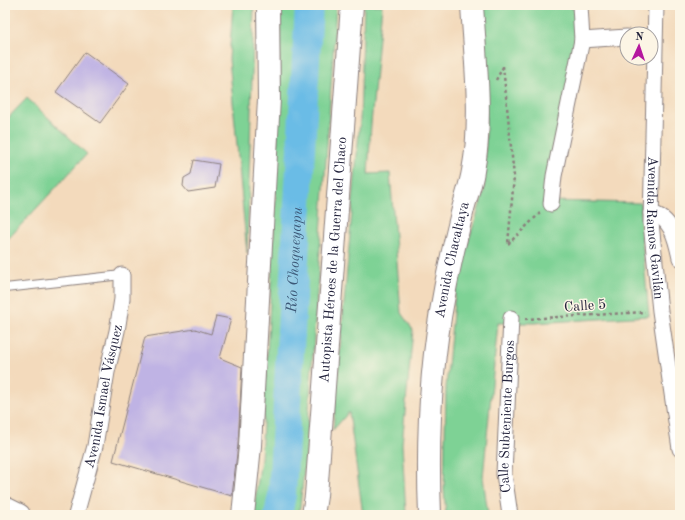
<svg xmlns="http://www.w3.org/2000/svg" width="685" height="520" viewBox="0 0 685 520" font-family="'Old Standard TT',serif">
  <rect width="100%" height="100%" fill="#fcf5e5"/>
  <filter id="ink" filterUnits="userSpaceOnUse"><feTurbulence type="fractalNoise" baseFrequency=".025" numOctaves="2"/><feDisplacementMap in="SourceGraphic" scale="8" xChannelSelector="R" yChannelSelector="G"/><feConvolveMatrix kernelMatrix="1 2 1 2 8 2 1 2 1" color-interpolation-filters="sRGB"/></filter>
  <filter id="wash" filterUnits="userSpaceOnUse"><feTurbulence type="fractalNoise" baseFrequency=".012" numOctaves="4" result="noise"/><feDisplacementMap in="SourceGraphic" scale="16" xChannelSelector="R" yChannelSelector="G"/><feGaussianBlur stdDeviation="0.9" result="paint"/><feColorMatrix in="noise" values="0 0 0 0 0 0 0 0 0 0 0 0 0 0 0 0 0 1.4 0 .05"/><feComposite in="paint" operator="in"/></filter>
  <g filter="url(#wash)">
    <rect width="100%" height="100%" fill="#f3dabc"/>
    <path fill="#7ed295" stroke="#507a68" d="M 233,5 L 254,5 L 247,253 L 229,59 Z
      M 281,5 L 298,5 L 272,477 L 266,515 L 253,515 L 261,459 L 275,215 Z
      M 319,5 L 336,5 L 333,57 L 306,454 L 299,515 L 286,515 C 295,472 294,426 297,383 C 308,257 313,131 319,5 Z
      M 364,5 L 382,5 L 371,124 L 368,174 L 390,173 L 401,313 L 413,330 L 402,444 L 406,515 L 363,515 L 349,412 L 333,430 L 360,120 Z
      M 483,5 L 575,5 L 576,38 L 548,201 L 641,203 L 641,228 L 649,316 L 534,323 L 498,323 L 483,477 L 488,515 L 446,515 L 444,490 L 446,388 L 456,281 L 484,192 L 486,133 Z
      M 27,98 L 87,154 L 7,240 L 5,238 L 5,121 Z"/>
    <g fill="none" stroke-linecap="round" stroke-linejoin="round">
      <path stroke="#6bbce6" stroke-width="28" id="s1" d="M 278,515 L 282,495 L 309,5"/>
    </g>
    <g id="blocks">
      <path fill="#bfb3e4" d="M 85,52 L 129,84 L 100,123 L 56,92 Z
        M 194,160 L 219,164 L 215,188 L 188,192 L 183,186 L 184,178 L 191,174 Z
        M 216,316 L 231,319 L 220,358 L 242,367 L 238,445 L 232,496 L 113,461 L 145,337 L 195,329 L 211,334 Z"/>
    </g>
  </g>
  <g filter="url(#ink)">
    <use href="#blocks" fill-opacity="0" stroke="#8a7e7c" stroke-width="1"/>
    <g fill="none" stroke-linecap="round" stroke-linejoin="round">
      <defs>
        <path id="lane" d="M 5,288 L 122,275"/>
        <g id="street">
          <path id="s2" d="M 656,5 L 651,223 L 660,311 L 680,449"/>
          <path d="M 582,40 L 627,37"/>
          <path d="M 551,204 L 554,176 L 582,40 L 580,5"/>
          <path d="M 651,213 C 672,218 676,240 680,258"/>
          <path id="s3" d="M 76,515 L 95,446 L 107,372 L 117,331 L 122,299 L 122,275"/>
          <path id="s4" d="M 510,515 L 504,474 L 511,318"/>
        </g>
        <g id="secondary">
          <path d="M 5,508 L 19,515"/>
          <path id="s5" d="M 430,515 C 427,442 430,367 444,295 C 449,266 456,238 463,209 C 466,197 471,184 473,171 C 483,120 475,57 472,5"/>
        </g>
        <g id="highway">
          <path d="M 243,515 L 250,446 L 269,99 L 268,5"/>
          <path id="s6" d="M 313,515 L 316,496 L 352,5"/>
        </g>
      </defs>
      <use href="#lane" stroke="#8a7e7c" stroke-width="10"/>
      <use href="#street" stroke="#8a7e7c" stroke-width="17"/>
      <use href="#secondary" stroke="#8a7e7c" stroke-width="24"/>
      <use href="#highway" stroke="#8a7e7c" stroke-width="24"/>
      <path stroke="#8a7e7c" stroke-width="2.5" stroke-dasharray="3 3" stroke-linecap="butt" d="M 503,66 L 514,177 L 508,244
        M 496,80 L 503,67
        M 508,244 L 540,213
        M 525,319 L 645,312"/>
      <use href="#lane" stroke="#fff" stroke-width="8"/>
      <use href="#street" stroke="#fff" stroke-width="15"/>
      <use href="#secondary" stroke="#fff" stroke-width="22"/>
      <use href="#highway" stroke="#fff" stroke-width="22"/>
    </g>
  </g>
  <g text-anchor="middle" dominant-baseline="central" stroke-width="3" stroke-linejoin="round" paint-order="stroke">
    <g font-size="14" fill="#22223b" stroke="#fcf5e5">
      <text stroke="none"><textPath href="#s2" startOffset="223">Avenida Ramos Gavilán</textPath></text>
      <text stroke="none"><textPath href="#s6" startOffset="256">Autopista Héroes de la Guerra del Chaco</textPath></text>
      <text stroke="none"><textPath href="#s5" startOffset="257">Avenida Chacaltaya</textPath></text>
      <text transform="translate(585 306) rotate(-4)">Calle 5</text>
      <text stroke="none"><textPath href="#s3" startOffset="122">Avenida Ismael Vásquez</textPath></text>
      <text stroke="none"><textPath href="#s4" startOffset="99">Calle Subteniente Burgos</textPath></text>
    </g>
    <g font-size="15" font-style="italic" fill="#3c5877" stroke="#fcf5e5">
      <text stroke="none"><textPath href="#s1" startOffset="256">Río Choqueyapu</textPath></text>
    </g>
  </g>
  <rect width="685" height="520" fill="none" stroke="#fcf5e5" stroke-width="20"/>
  <g transform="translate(639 46) rotate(3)"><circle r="19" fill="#fcf5e5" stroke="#a5a1a1"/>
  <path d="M0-3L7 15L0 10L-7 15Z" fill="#b5179e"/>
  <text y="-6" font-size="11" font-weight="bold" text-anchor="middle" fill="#22223b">N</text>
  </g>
</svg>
